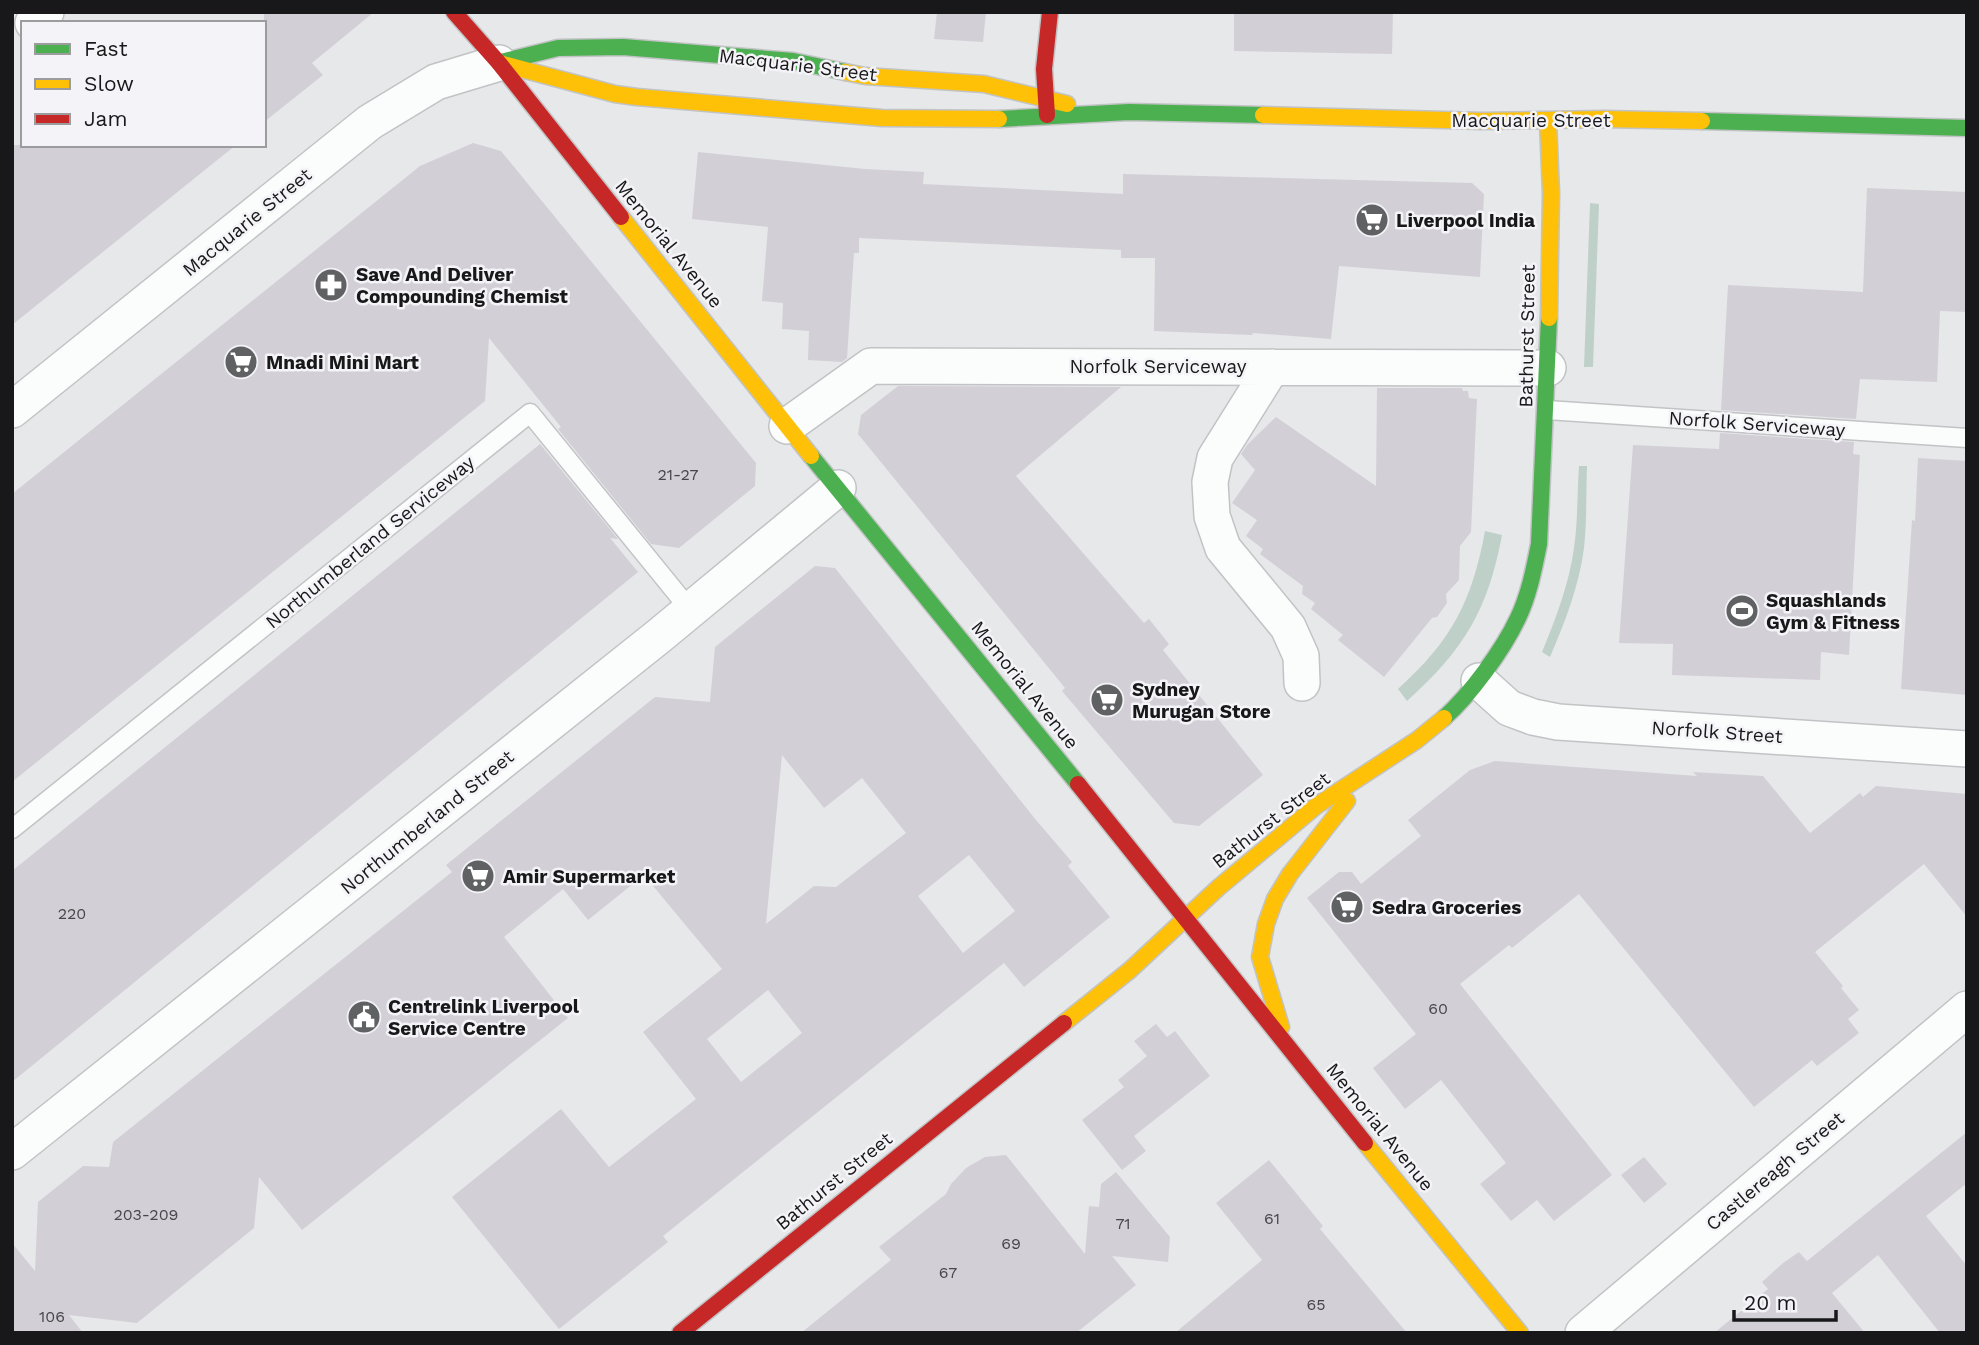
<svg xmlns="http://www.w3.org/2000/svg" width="1979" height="1345" viewBox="0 0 1979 1345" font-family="'Work Sans',sans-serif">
  <rect width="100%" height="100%" fill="#e7e8ea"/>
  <path fill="#bfd0c9" d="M 1590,203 L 1599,204 L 1593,367 L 1584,367 Z
    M 1579,466 L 1587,466 C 1586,493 1587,521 1584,548 C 1579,586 1565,622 1550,657 L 1542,652 C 1556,618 1569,584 1574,548 C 1578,521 1577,493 1579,466 Z
    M 1485,531 L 1502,535 C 1488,610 1464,650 1407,701 L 1398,689 C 1451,641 1472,602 1485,531 Z"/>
  <path fill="#d3cfd6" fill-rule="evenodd" d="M 264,12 L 374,12 L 312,63 L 323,75 L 264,122 Z
    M 937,12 L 986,12 L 983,42 L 934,39 Z
    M 1234,12 L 1393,12 L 1392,54 L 1234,51 Z
    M 473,143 L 501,151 L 756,463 L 755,486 L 679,548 L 651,544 L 558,429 L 561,427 L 489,338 L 485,401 L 12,782 L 12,494 L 420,166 Z
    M 12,145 L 236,145 L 12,325 Z
    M 698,152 L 865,169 L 924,172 L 923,184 L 1123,194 L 1123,174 L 1472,183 L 1484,194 L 1480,277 L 1339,266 L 1331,339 L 1253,333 L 1252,335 L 1154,331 L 1155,258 L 1121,258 L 1121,250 L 859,238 L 859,253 L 854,253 L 847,358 L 842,362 L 808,360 L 809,331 L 782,329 L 783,303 L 762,301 L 768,227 L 692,219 Z
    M 1867,188 L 1967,192 L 1967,312 L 1940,311 L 1937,382 L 1860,379 L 1856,419 L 1721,410 L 1728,285 L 1863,292 Z
    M 898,386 L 1121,387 L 1016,476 L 1144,623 L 1149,619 L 1169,644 L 1163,650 L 1263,775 L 1199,826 L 1174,823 L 1062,691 L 1065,688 L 858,434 L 861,415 Z
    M 1377,388 L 1462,388 L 1463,391 L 1468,391 L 1469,398 L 1477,399 L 1471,532 L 1460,546 L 1459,580 L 1446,594 L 1447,603 L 1437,617 L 1432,618 L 1384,677 L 1338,640 L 1343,635 L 1311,609 L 1315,603 L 1302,594 L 1303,586 L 1260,554 L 1263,549 L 1246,536 L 1257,520 L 1232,503 L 1255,470 L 1241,454 L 1247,445 L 1276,417 L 1376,486 Z
    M 1720,433 L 1854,442 L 1853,454 L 1860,455 L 1849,655 L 1821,652 L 1820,680 L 1672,675 L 1673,644 L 1619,643 L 1633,445 L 1719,449 Z
    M 540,444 L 618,539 L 610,538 L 638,572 L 12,1082 L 12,871 Z
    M 1918,458 L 1967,461 L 1967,695 L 1901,689 L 1912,520 L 1915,521 Z
    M 815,566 L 835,568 L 1036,820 L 1072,862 L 1068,866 L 1110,917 L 1024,987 L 1004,963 L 663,1236 L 668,1242 L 559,1329 L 452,1197 L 561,1109 L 609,1167 L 696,1099 L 643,1032 L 722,969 L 644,875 L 588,920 L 563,889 L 504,937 L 568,1018 L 302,1230 L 259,1177 L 254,1228 L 137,1323 L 69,1315 L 83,1333 L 12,1333 L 12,1243 L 35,1271 L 38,1202 L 83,1166 L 109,1167 L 113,1142 L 452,872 L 446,865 L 655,697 L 710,702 L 715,647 ZM 782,755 L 824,808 L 862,778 L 906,833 L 836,887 L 814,886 L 766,924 ZM 969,855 L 1015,911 L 963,953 L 918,896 ZM 768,990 L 802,1033 L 741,1082 L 707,1039 Z
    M 1495,761 L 1697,776 L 1693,772 L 1763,776 L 1810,833 L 1860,793 L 1863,797 L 1876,786 L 1967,794 L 1967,917 L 1924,864 L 1815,952 L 1843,986 L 1841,988 L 1859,1010 L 1848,1019 L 1859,1033 L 1817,1066 L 1812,1060 L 1754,1107 L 1579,894 L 1512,948 L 1509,945 L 1460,984 L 1612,1175 L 1554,1221 L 1537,1200 L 1511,1221 L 1480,1184 L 1506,1163 L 1441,1080 L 1405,1109 L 1373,1068 L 1416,1034 L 1307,898 L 1339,872 L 1352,872 L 1361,884 L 1421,836 L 1408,820 L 1470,770 Z
    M 1156,1024 L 1167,1037 L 1175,1031 L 1210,1076 L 1134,1136 L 1146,1151 L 1122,1170 L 1082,1120 L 1124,1087 L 1118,1080 L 1147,1056 L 1134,1041 Z
    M 1967,1132 L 1967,1183 L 1926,1216 L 1967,1266 L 1967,1333 L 1940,1333 L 1878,1255 L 1832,1293 L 1865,1333 L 1714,1333 L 1768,1289 L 1762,1282 L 1783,1263 L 1799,1252 L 1807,1261 Z
    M 1006,1155 L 1085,1254 L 1089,1206 L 1099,1207 L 1101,1184 L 1116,1172 L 1170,1237 L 1168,1262 L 1112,1256 L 1136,1285 L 1076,1333 L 801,1333 L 891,1260 L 879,1247 L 946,1194 L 951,1184 L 966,1168 L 985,1157 Z
    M 1644,1157 L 1667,1184 L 1644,1203 L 1621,1175 Z
    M 1269,1160 L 1323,1226 L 1320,1229 L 1407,1333 L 1175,1333 L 1262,1260 L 1216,1203 Z"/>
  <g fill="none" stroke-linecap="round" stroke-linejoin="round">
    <defs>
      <path id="lane" d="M 1547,410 L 1967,438
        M 12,829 L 530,413 L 691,611"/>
      <path id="street" d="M 33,23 L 46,12
        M 1272,367 L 1215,458 L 1210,482 L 1212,516 L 1223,548 L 1288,627 L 1301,656 L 1302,683
        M 12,410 L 370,122 L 436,82 L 499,63
        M 787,426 L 871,366 L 1548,368
        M 1479,681 L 1509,708 L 1533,717 L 1558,722 L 1967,749
        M 12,1152 L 659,636 L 838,488
        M 1583,1333 L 1967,1009"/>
      <path id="fast" d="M 501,62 L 558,48 L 623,47 L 793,61 L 845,72
        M 999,119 L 1129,112 L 1263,115
        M 1702,121 L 1967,128
        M 811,456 L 1078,784
        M 1444,718 C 1470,695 1503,650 1518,618 C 1529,595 1534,569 1539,544 L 1549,318"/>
      <path id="slow" d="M 499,63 L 615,94 L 637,97 L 882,118 L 999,119
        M 845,72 L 865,76 L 984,84 L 1067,104
        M 1263,115 L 1482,121 L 1604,119 L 1702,121
        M 1548,121 L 1551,193 L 1549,318
        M 621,217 L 811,456
        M 1064,1023 L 1130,970 L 1218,888 L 1316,806 L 1417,740 L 1444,718
        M 1281,1027 L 1260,957 L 1266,924 L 1275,899 L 1290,874 L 1347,801
        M 1365,1143 L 1520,1333"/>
      <path id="jam" d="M 454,12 L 499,63 L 621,217
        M 1047,115 L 1044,69 L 1050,12
        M 1078,784 L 1365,1143
        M 680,1333 L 1064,1023"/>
    </defs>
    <use href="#lane" stroke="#c2c3c5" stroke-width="21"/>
    <use href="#street" stroke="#c2c3c5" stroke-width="38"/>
    <use href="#fast" stroke="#c2c3c5" stroke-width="19"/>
    <use href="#slow" stroke="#c2c3c5" stroke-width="19"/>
    <use href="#jam" stroke="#c2c3c5" stroke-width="19"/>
    <use href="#lane" stroke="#fbfcfc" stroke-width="18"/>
    <use href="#street" stroke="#fbfcfc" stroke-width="35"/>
    <use href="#fast" stroke="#4caf50" stroke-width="16"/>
    <use href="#slow" stroke="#ffc107" stroke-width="16"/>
    <use href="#jam" stroke="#c62828" stroke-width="16"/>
  </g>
  <defs>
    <symbol id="supermarket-disc" viewBox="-11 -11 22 22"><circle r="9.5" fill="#606163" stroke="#f4f4f8"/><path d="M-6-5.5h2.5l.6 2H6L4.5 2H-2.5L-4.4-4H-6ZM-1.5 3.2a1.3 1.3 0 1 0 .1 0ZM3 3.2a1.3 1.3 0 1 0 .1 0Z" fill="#fff"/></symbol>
    <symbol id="pharmacy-disc" viewBox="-11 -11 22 22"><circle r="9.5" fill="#606163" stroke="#f4f4f8"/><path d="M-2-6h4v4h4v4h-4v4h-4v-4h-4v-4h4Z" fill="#fff"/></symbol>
    <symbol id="stadium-disc" viewBox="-11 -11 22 22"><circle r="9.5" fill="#606163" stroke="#f4f4f8"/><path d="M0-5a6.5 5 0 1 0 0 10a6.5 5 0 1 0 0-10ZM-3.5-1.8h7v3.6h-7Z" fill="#fff"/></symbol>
    <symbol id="civic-disc" viewBox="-11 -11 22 22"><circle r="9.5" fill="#606163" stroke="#f4f4f8"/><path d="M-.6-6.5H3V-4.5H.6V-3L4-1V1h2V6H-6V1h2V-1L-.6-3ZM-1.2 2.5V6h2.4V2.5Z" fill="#fff"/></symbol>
  </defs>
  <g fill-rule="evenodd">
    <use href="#supermarket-disc" x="1353" y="201" width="38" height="38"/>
    <use href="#pharmacy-disc" x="312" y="266" width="38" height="38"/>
    <use href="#supermarket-disc" x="222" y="343" width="38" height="38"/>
    <use href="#stadium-disc" x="1723" y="592" width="38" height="38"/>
    <use href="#supermarket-disc" x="1088" y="681" width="38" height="38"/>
    <use href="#supermarket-disc" x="459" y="857" width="38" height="38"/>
    <use href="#supermarket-disc" x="1328" y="888" width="38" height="38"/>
    <use href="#civic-disc" x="345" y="998" width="38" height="38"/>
  </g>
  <g text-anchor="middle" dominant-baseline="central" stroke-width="5" stroke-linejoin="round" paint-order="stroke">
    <g font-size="16" fill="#474649">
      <text x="678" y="474">21-27</text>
      <text x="72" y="913">220</text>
      <text x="1438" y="1008">60</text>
      <text x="146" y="1214">203-209</text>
      <text x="1272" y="1218">61</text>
      <text x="1123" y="1223">71</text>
      <text x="1011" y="1243">69</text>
      <text x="948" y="1272">67</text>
      <text x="1316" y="1304">65</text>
      <text x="52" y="1316">106</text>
    </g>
    <g font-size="19" fill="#18181a" stroke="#f4f4f8">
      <text transform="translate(798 65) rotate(7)">Macquarie Street</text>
      <text x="1531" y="120">Macquarie Street</text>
      <text transform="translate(247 222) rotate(-39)">Macquarie Street</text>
      <text transform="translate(669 244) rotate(51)">Memorial Avenue</text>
      <text transform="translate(1527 336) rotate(-89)">Bathurst Street</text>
      <text x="1158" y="366">Norfolk Serviceway</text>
      <text transform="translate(1757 424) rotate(4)">Norfolk Serviceway</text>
      <text transform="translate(370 542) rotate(-39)">Northumberland Serviceway</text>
      <text transform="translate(1025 685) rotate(51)">Memorial Avenue</text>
      <text transform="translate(1717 732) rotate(4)">Norfolk Street</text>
      <text transform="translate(1271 820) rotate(-38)">Bathurst Street</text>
      <text transform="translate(427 822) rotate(-39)">Northumberland Street</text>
      <text transform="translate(1380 1127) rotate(51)">Memorial Avenue</text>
      <text transform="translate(1775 1171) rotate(-40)">Castlereagh Street</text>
      <text transform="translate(834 1181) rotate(-39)">Bathurst Street</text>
    </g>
    <g font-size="19" font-weight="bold" fill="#18181a" stroke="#f4f4f8" text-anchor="start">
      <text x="1396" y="220">Liverpool India</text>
      <text x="356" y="274">Save And Deliver<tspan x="356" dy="22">Compounding Chemist</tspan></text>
      <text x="266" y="362">Mnadi Mini Mart</text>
      <text x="1766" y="600">Squashlands<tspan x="1766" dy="22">Gym &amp; Fitness</tspan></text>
      <text x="1132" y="689">Sydney<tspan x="1132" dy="22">Murugan Store</tspan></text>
      <text x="503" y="876">Amir Supermarket</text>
      <text x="1372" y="907">Sedra Groceries</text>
      <text x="388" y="1006">Centrelink Liverpool<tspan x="388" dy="22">Service Centre</tspan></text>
    </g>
  </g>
  <rect width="1979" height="1345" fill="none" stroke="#18181a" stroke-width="28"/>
  <rect x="21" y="21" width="245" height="126" fill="#f4f4f8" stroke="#9c9c9f" stroke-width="2"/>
  <rect x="35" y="44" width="35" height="10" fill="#4caf50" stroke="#9c9c9f" stroke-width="2"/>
  <text x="84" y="56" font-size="21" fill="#18181a">Fast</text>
  <rect x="35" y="79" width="35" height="10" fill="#ffc107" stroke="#9c9c9f" stroke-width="2"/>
  <text x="84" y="91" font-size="21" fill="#18181a">Slow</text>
  <rect x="35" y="114" width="35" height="10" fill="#c62828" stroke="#9c9c9f" stroke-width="2"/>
  <text x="84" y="126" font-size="21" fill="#18181a">Jam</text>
  <path d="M1734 1310v10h102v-10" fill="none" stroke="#18181a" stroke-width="3.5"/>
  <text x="1744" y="1310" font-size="21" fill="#18181a" stroke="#f4f4f8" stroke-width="5" paint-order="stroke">20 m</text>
</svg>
